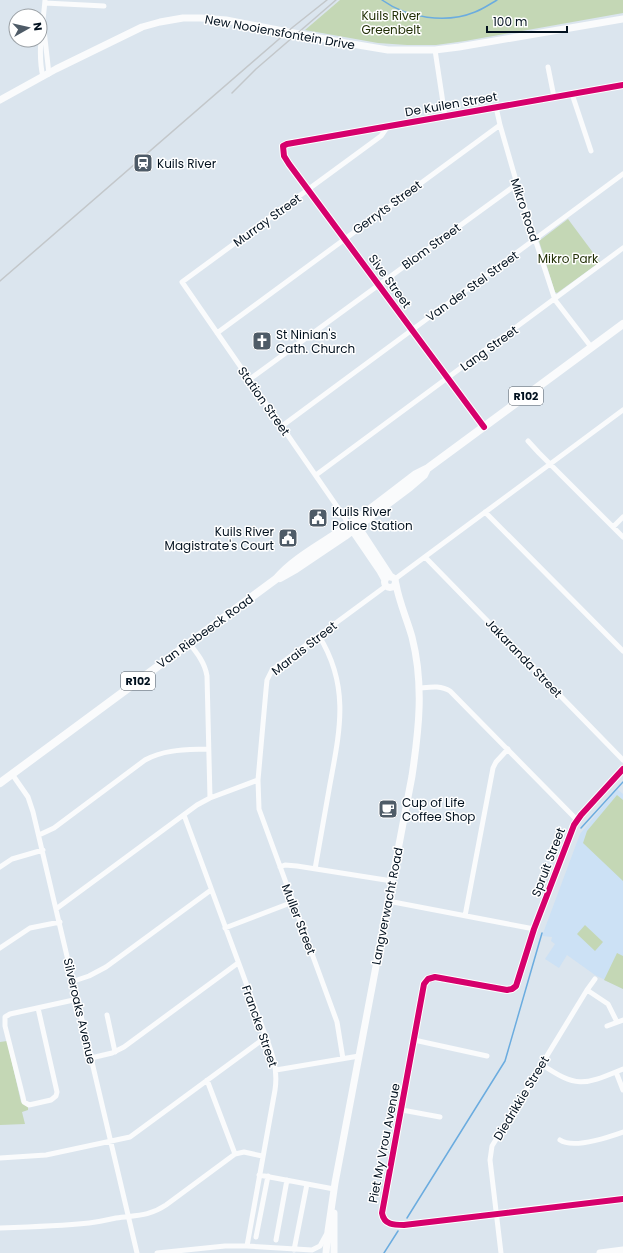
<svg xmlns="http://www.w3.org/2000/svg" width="623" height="1253" viewBox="0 0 623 1253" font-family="Poppins,sans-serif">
  <rect width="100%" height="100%" fill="#dbe5ee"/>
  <path fill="#cce1f5" d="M 617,789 L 623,794 L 623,989 L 595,975 L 567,955 L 559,968 L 545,959 L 555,944 L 551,941 L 552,937 L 542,936 L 580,834 Z"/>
  <path fill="#c4d7b5" d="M 340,0 L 623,0 L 623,13 L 465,41 L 436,45 L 407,45 L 378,43 L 305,30 Z
    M 568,219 L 600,262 L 557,293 L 555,292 L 539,241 Z
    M 617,795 L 623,800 L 623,881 L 583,843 L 587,831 Z
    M 585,925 L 603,942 L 595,951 L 577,934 Z
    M 617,953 L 623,956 L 623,989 L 604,980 Z
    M 7,1041 L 21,1102 L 28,1107 L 28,1110 L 22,1112 L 25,1124 L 0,1125 L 0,1042 Z"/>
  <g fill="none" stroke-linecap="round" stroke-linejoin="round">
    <path stroke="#6bacdf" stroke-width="1.5" d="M 382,0 C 407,18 446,24 475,12 C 483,9 490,4 497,0
      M 581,828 L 623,782
      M 407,1218 L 505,1061 L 542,933
      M 384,1253 L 398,1231"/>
    <path stroke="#fafbfc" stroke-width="5" d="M 45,3 L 104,6
      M 44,30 L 49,74
      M 435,50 L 445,116
      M 548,67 L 554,97
      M 43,77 C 37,52 43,26 45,0
      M 572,94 L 591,151
      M 496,107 L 500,125 L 517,184 L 555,300 L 592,348
      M 217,333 L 500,125
      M 250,379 L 517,184
      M 282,426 L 623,174
      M 484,427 L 289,164 L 284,156 L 283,146 L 287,144 L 623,85
      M 528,441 L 539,453 L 623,537
      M 316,475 L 623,248
      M 485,512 L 623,651
      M 348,525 L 345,518 L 182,282 L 381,136 L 388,126
      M 613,527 L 623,517
      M 425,557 L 623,760
      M 395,579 L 623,410
      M 189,643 C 197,653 205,663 207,676 L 210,798
      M 420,688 C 430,687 441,685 450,691 L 577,820
      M 623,769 L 581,815 L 574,825 L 534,929 L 516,986 L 512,989 L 507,990 L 435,977 L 428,979 L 424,984 L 382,1213 C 384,1225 394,1225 404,1225 L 623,1199
      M 12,774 L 28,797 L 33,812 L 137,1253
      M 184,815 L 266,1037 C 273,1055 278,1071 275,1090 L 247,1246
      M 39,835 L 54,828 L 145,760 C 165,749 186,750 208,749
      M 0,867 L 12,859 L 43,850
      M 280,867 L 285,865 L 297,866 L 392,881
      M 315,869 C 320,840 325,812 330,784 C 340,730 350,686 319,636
      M 388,901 L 534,929
      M 56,909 L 197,805 L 210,798 L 258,780
      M 465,916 L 493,768 L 496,762 L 508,749
      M 225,928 L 293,902
      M 0,948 L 30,928 L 60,922
      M 74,981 L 89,976 L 106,967 L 211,890
      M 587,990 L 608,1004 L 617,1022
      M 38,1008 L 57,1092 L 56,1096 L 51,1100 L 29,1105 L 24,1102 L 23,1097 L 5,1026 L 5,1017 L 10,1014 L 78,999
      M 107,1015 L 115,1052
      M 607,1026 L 623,1020
      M 414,1040 L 487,1056
      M 91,1058 L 112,1053 L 124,1047 L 238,963
      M 343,1059 L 337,1022 L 259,809 L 258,780 L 266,690 L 267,680 L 272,670 L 386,586
      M 541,1064 C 578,1089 584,1085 623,1069
      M 276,1070 L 359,1056
      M 616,1072 L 623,1090
      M 207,1080 L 235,1154
      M 402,1110 L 440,1117
      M 560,1140 C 573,1149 609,1137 623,1132
      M 0,1158 L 46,1155 L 130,1137 L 266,1037
      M 259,1175 L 334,1189
      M 0,1228 C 30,1227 59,1226 89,1223 C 98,1222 107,1220 116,1218 C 135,1215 148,1217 166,1205 L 235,1154 L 244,1152 L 262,1156
      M 256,1237 L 268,1176
      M 276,1240 L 287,1180
      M 294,1250 L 307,1184
      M 157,1253 L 225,1246 L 247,1246 L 312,1250 L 320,1246 L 326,1235
      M 501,1253 L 490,1160 L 492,1146 L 587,990 L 595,979"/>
    <path stroke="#fafbfc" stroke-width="7" d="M 0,100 L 56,69 L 142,27 L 160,22 L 183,18 L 201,18 L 226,20 L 346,43 L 388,50 L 435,50 L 459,47 L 623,19
      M 355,522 L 391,577
      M 350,527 L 380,571 L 385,580
      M384.5 582a5.5 5.5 0 1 1 11 0a5.5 5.5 0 1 1-11 0Z
      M 326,1253 L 328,1231 L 335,1183 L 412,776 C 419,729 424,684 412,637 C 407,619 399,602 396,584
      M 334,1253 L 334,1213
      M 600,1253 L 623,1250"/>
    <path stroke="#fafbfc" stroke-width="8" d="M 280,578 L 296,569 L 345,536 L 410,487 L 424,475 L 426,471
      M 0,783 L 276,579 C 293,559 318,546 340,531 C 366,513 391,493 416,474 L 428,468 L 623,324"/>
    <path stroke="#c3c7ca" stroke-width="1.5" d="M 232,93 L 256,69 L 336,0
      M 0,281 L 293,27 L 327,0"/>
    <defs>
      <path id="cycleway" d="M 484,427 L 289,164 L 284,156 L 283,146 L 287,144 L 623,85
        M 623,769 L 581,815 L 574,825 L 534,929 L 516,986 L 512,989 L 507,990 L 435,977 L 428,979 L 424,984 L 382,1213 C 384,1225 394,1225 404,1225 L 623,1199"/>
    </defs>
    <use href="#cycleway" stroke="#fff" stroke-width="8"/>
    <use href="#cycleway" stroke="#d6006c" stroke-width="6"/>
  </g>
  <defs>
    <symbol id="station-square" viewBox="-11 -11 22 22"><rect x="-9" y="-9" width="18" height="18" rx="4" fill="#4e5b67" stroke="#fff"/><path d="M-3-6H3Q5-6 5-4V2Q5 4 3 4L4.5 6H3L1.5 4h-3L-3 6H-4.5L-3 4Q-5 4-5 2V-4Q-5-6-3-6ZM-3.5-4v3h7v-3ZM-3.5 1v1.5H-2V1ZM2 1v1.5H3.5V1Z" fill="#fff"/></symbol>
    <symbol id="church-square" viewBox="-11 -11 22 22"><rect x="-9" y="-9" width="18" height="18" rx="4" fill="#4e5b67" stroke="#fff"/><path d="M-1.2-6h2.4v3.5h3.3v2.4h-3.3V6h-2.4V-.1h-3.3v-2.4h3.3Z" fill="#fff"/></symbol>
    <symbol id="civic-square" viewBox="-11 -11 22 22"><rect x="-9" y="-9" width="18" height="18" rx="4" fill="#4e5b67" stroke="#fff"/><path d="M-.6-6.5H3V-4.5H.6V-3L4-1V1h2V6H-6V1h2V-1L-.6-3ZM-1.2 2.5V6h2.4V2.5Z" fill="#fff"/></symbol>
    <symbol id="cafe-square" viewBox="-11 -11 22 22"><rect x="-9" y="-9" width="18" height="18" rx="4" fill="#4e5b67" stroke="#fff"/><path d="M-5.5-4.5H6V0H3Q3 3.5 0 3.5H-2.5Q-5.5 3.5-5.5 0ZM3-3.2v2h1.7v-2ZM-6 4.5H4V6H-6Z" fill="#fff"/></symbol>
  </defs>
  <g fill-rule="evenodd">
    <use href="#station-square" x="132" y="152" width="22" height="22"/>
    <use href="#church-square" x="251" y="330" width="22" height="22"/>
    <use href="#civic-square" x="307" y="507" width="22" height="22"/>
    <use href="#civic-square" x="277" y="527" width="22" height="22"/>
    <use href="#cafe-square" x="377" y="798" width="22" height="22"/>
  </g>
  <g text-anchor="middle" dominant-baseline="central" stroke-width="3" stroke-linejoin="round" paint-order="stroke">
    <g fill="#fff" stroke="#4e5862" stroke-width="1">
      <rect x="509" y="387" width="34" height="18" rx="3"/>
      <rect x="121" y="672" width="34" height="18" rx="3"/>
    </g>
    <g font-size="11" font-weight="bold" fill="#02111f">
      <text x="526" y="396">R102</text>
      <text x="138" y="681">R102</text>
    </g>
    <g font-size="12" fill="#233107" stroke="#fff">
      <text x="391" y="15">Kuils River<tspan x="391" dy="14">Greenbelt</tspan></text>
      <text x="568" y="258">Mikro Park</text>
    </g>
    <g font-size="12" fill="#02111f" stroke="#fff">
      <text transform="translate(280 32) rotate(10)">New Nooiensfontein Drive</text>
      <text transform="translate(451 104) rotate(-10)">De Kuilen Street</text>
      <text transform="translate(387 207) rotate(-36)">Gerryts Street</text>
      <text transform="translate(525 210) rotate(72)">Mikro Road</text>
      <text transform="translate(267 220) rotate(-36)">Murray Street</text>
      <text transform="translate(431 246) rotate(-36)">Blom Street</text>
      <text transform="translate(390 281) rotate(54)">Sive Street</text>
      <text transform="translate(472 286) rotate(-36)">Van der Stel Street</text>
      <text transform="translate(489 348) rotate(-36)">Lang Street</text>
      <text transform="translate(264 401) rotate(55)">Station Street</text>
      <text transform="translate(205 631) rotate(-36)">Van Riebeeck Road</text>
      <text transform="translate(304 648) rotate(-38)">Marais Street</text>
      <text transform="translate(524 658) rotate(46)">Jakaranda Street</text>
      <text transform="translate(548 862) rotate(-69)">Spruit Street</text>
      <text transform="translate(387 906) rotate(-79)">Langverwacht Road</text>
      <text transform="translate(299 919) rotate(69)">Muller Street</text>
      <text transform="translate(80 1011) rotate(77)">Silveroaks Avenue</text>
      <text transform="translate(260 1026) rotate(71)">Francke Street</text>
      <text transform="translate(521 1098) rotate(-59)">Diedrikkie Street</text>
      <text transform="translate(384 1143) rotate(-79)">Piet My Vrou Avenue</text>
    </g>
    <g font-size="12" fill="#02111f" stroke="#fff" text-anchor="start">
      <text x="157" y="163">Kuils River</text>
      <text x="276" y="334">St Ninian's<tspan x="276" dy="14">Cath. Church</tspan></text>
      <text x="332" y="511">Kuils River<tspan x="332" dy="14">Police Station</tspan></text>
      <text x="274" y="531" text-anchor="end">Kuils River<tspan x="274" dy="14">Magistrate's Court</tspan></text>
      <text x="402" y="802">Cup of Life<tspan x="402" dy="14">Coffee Shop</tspan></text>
    </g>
  </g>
  <g transform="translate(28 28) rotate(82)"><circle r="19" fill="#ffffff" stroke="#9aa0a5"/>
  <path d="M0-3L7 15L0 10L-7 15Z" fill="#4e5b67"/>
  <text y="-6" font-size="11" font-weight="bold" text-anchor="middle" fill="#02111f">N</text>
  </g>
  <path d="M487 26v6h80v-6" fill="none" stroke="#02111f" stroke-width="2"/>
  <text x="493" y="26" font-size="12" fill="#02111f" stroke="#ffffff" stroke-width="3" paint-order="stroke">100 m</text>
</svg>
